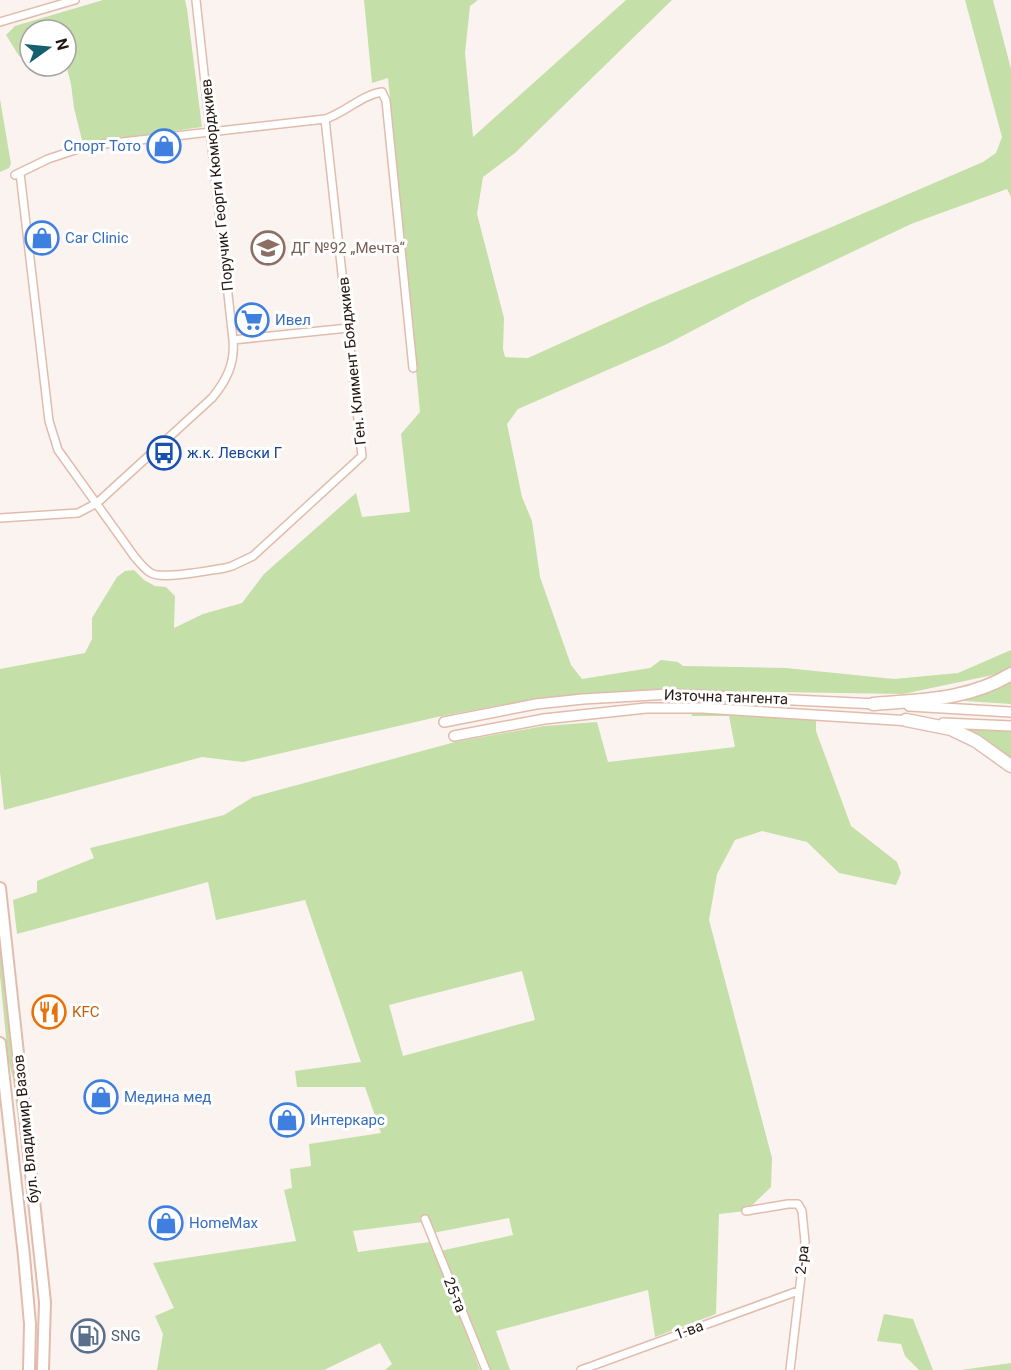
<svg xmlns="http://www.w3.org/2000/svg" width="1011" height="1370" viewBox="0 0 1011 1370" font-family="Roboto,sans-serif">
  <rect width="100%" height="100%" fill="#fbf3f0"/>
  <path fill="#c4dfa8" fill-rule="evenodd" d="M 103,0 L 185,0 L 187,9 L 202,127 L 83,144 L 74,108 L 71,84 L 66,65 L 66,30 L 30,30 L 30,62 L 19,56 L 6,35 L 15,26 Z
    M 364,0 L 478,0 L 470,6 L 465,53 L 473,137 L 626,0 L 672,0 L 515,153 L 483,177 L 477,214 L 504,318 L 503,349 L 505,357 L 528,358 L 650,303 L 827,229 L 983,162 L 996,153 L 1002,137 L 965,0 L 993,0 L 1011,69 L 1011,197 L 1007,189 L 911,224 L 749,301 L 667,344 L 518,409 L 507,424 L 522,497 L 532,521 L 540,577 L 571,665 L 582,679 L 650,668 L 661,660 L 678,662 L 683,666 L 786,668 L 894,679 L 958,673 L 1011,650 L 1011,669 L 1007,672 L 903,694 L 647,690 L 554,698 L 495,706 L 437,717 L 243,762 L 202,757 L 4,810 L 0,772 L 0,669 L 85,653 L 92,639 L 92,618 L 117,577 L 125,571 L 134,570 L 144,580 L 155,586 L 166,587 L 175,596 L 174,628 L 203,614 L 242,603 L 264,574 L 356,493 L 362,517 L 410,512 L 401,434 L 420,412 L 388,78 L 372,83 Z
    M 0,99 L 11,164 L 9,168 L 0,172 Z
    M 1011,680 L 1011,704 L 950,700 Z
    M 691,711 L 816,719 L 816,731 L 851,826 L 897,862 L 901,873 L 896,885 L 839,873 L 807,842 L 762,831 L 735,840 L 717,874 L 709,920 L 772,1158 L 771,1187 L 746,1211 L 719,1214 L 716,1314 L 655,1337 L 648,1290 L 496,1331 L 510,1370 L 486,1370 L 440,1251 L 513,1235 L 509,1218 L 433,1233 L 423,1222 L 353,1231 L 358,1252 L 430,1242 L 449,1287 L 480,1370 L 385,1370 L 392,1364 L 380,1343 L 324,1370 L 157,1370 L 163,1334 L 155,1316 L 174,1308 L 153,1263 L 296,1241 L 284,1190 L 292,1188 L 290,1169 L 311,1166 L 309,1144 L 381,1133 L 365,1087 L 297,1087 L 295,1071 L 361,1062 L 305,900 L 216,920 L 208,882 L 17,934 L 13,900 L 37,892 L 37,881 L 94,858 L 90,848 L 224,815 L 253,797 L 455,742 L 544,726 L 597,722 L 608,762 L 735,747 L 729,716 L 692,716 ZM 522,971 L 535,1020 L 403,1056 L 389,1005 Z
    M 952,726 L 1011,729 L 1011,762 Z
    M 0,929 L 20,1112 L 17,1111 L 13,1079 L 8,1058 L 0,976 Z
    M 884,1314 L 913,1319 L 933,1370 L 919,1370 L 905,1356 L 901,1344 L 877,1341 Z
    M 1011,1363 L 1011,1370 L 961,1370 Z"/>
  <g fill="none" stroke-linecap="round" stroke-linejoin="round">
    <defs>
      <path id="street" d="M 0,22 L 75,0
        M 20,173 L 49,421 L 58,450 L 134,556 C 139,562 144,569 151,573 C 163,580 210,570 225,568 L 232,566 L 253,556 L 362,456 L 325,119
        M 15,175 L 48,159 L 81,148 L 105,144 L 325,119 C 345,113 361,95 382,92 L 386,101 L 413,368
        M 233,340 L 348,328
        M 0,518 L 78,513 L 97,503 L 212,398 C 227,380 235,363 233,340 L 196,0
        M 746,1211 L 788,1204 L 798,1204 L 802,1211 L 805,1242 L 790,1370
        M 425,1219 L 486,1370
        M 581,1370 L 798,1291"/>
      <path id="secondary" d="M 909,706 L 1011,712
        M 444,722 L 536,704 L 583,699 L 670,694 L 877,704
        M 943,723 L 1011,726
        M 454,736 L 544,719 L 646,708 L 702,708 L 911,721"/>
      <path id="primary" d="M 0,888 L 45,1302 L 43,1370
        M 0,1043 L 24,1256 L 30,1324 L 29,1370"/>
      <path id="highway" d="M 873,704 C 920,700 969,700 1011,674
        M 906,720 L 951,729 L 976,741 L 1011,766"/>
    </defs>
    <use href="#street" stroke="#e1bcad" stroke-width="10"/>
    <use href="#secondary" stroke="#e1bcad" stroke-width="12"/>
    <use href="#primary" stroke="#e1bcad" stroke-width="14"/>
    <use href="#highway" stroke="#e1bcad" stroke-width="15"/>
    <use href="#street" stroke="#fff" stroke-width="7"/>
    <use href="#secondary" stroke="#fff" stroke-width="9"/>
    <use href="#primary" stroke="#fff" stroke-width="10"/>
    <use href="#highway" stroke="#fff" stroke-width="12"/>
  </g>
  <defs>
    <symbol id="shop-ring" viewBox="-11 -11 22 22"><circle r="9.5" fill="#fff" stroke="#3f7fe0" stroke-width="1.5"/><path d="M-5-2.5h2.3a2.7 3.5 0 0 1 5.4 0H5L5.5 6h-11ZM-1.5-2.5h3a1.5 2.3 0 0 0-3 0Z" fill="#3f7fe0"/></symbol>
    <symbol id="school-ring" viewBox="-11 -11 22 22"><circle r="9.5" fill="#fff" stroke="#8d6e63" stroke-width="1.5"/><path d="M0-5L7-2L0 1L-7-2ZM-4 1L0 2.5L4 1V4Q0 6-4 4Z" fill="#8d6e63"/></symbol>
    <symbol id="supermarket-ring" viewBox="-11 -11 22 22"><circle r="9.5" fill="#fff" stroke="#3f7fe0" stroke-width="1.5"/><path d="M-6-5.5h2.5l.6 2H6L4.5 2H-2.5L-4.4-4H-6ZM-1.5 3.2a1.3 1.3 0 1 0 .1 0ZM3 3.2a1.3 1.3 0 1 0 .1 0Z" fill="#3f7fe0"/></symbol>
    <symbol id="bus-ring" viewBox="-11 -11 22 22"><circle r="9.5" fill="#fff" stroke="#1a4fb4" stroke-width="1.5"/><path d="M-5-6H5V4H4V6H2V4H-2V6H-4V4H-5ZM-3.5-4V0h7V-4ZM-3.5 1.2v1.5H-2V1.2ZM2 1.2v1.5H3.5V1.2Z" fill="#1a4fb4"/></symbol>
    <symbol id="restaurant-ring" viewBox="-11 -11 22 22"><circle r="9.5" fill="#fff" stroke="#e8710a" stroke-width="1.5"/><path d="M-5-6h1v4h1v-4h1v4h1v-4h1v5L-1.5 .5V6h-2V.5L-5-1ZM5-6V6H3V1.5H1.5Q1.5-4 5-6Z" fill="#e8710a"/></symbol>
    <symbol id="fuel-ring" viewBox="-11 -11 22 22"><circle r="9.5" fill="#fff" stroke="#5c6f8a" stroke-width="1.5"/><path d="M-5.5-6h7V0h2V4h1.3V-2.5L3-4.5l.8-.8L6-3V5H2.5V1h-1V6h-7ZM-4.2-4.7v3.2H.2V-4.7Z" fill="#5c6f8a"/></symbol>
  </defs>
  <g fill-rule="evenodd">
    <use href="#shop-ring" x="145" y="127" width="38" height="38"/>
    <use href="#shop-ring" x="23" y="219" width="38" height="38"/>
    <use href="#school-ring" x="249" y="229" width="38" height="38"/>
    <use href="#supermarket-ring" x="233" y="301" width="38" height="38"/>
    <use href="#bus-ring" x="145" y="434" width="38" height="38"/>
    <use href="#restaurant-ring" x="30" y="993" width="38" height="38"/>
    <use href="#shop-ring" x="82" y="1078" width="38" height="38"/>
    <use href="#shop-ring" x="268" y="1101" width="38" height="38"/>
    <use href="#shop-ring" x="147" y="1204" width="38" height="38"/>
    <use href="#fuel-ring" x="69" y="1317" width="38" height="38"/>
  </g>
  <g text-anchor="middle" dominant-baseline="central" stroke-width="6" stroke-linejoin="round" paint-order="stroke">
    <g font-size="15" fill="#366cbe" stroke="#fff" text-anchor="start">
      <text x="141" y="146" text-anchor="end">Спорт Тото</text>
      <text x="65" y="238">Car Clinic</text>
      <text x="275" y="320">Ивел</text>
      <text x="124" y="1097">Медина мед</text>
      <text x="310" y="1120">Интеркарс</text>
      <text x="189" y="1223">HomeMax</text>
    </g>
    <g font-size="15" fill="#241712" stroke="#fff">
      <text transform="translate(217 185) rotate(-96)">Поручик Георги Кюмюрджиев</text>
      <text transform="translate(352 361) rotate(-96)">Ген. Климент Бояджиев</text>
      <text transform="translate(726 697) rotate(2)">Източна тангента</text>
      <text transform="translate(26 1129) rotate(-96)">бул. Владимир Вазов</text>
      <text transform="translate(802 1260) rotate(-83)">2-ра</text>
      <text transform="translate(455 1295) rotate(68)">25-та</text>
      <text transform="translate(689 1330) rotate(-20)">1-ва</text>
    </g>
    <g font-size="15" fill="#785e54" stroke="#fff" text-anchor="start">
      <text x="291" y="248">ДГ №92 „Мечта“</text>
    </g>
    <g font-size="15" fill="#164399" stroke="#fff" text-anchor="start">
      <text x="187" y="453">ж.к. Левски Г</text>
    </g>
    <g font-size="15" fill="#c56008" stroke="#fff" text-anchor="start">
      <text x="72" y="1012">KFC</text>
    </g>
    <g font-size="15" fill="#4e5e75" stroke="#fff" text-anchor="start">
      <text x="111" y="1336">SNG</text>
    </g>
  </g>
  <g transform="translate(48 48) rotate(75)"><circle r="28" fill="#ffffff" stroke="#a7a2a0" stroke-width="1.5"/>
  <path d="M0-4.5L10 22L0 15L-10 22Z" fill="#15606e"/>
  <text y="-9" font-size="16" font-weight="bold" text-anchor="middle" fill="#241712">N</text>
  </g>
</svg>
